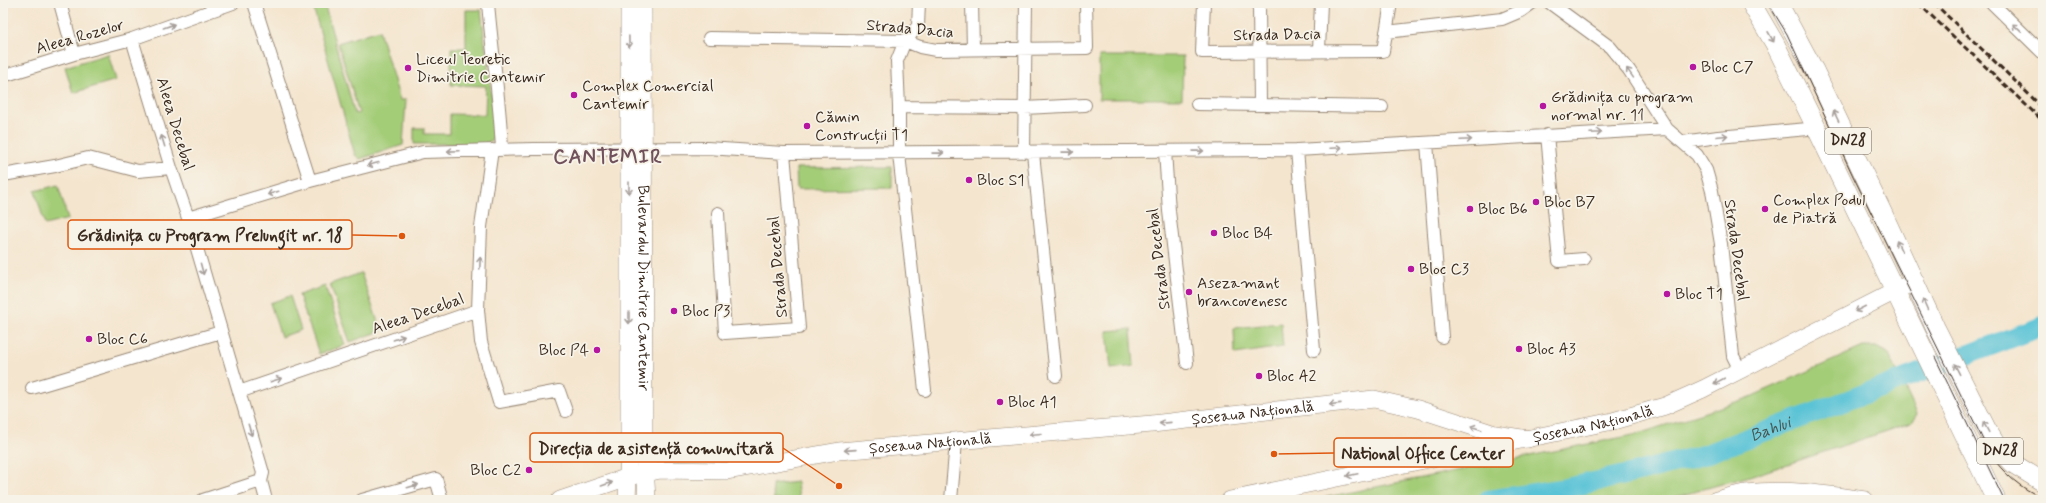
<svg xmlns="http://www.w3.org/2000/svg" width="2046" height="503" viewBox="0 0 2046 503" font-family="Mynerve,sans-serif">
  <rect width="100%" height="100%" fill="#f7f3e8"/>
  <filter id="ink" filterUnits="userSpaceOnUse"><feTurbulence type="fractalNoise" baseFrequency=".025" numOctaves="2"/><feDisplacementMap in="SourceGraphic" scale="8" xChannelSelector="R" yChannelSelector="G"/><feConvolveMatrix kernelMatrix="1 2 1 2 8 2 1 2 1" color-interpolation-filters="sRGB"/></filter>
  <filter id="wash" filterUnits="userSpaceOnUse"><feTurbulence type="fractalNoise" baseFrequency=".012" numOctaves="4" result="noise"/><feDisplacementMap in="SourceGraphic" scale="16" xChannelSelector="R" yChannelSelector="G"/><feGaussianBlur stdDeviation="0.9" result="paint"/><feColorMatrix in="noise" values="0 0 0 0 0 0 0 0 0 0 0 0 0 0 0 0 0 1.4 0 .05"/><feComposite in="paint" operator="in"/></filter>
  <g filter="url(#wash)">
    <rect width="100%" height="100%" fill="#f4e5ce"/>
    <path fill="#a4cd78" stroke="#707c4b" d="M 312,3 L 324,3 L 355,114 L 359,113 L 338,43 L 379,30 L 400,100 L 406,100 L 403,145 L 360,159 L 355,155 Z
      M 466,10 L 481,10 L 495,126 L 492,140 L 485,144 L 414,144 L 414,128 L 424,128 L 424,134 L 450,134 L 450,114 L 485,115 L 486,86 L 451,85 L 451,48 L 466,48 Z
      M 108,54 L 116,80 L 73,93 L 65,67 Z
      M 1099,56 L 1183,56 L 1182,99 L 1099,99 Z
      M 892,167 L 892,188 L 797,189 L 796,168 Z
      M 58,185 L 68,219 L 45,225 L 35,191 Z
      M 361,273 L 381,331 L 350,342 L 330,284 Z
      M 325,286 L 345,345 L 319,354 L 299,295 Z
      M 290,296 L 301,330 L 281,337 L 270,303 Z
      M 1281,323 L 1283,347 L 1235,354 L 1234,328 Z
      M 1131,329 L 1134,366 L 1111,369 L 1107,331 Z
      M 1863,347 L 1876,347 L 1889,354 L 1917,414 L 1911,423 L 1764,472 L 1665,500 L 1312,500 L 1638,434 L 1748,398 Z
      M 797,482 L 799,500 L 774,500 L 772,485 Z"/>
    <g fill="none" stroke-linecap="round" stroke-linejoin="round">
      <path stroke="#5ac3d6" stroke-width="20" id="s1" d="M 1488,500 L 1567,488 L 1638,472 L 1703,455 L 2043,326"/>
    </g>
  </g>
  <g filter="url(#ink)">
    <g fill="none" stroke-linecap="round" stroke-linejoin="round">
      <defs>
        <path id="street" d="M 60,3 L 74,54
          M 254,3 L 310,181
          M 488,3 C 492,52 500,100 502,150
          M 919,3 L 918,26 L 905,41 L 897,61 L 899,107 L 899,154 L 925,390
          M 972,3 L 973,49
          M 1204,3 L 1202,52 L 1383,51 L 1391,3
          M 1259,3 L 1260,105
          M 1550,3 L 1610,47 L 1629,70 L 1667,129 L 1697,155 L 1706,170 L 1712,191 L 1721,244 L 1733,356 L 1740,370
          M 1992,3 L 2043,53
          M 1386,32 L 1502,19 L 1521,11 L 1532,3
          M 709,38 L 905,41 L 920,47 L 936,50 L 1087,48 L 1086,3
          M 132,39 L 171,168 L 188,218 L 263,473 L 261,481
          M 1319,50 L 1321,3
          M 3,76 L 74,54 L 132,39 L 233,3
          M 1197,104 L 1382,107
          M 899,107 L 1024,108 L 1085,105
          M 1547,135 L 1559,261 L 1584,259
          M 1683,142 L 1718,137 L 1808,129 L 1815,125
          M 1427,143 L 1442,337
          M 1297,150 L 1314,350
          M 1165,151 L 1169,211 L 1187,363
          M 1024,152 L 1026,3
          M 1033,153 L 1056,376
          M 3,175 L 55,166 L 88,158 L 138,171 L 171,168
          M 718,213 L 725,333 L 799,328 L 784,153
          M 188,218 L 310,181 L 423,152 L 534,149 L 707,148 L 784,153 L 1297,150 L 1667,129
          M 478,310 L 481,342 L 499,402 L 559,391 L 566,411
          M 32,388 L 221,332
          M 239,392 L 478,310 L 481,227 L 492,150
          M 261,481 L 266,500
          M 203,500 L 261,481
          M 362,500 L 436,479 L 442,500
          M 951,500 L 956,442"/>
        <g id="secondary">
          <path id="s2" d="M 643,3 L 644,447 L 647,500"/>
          <path id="s3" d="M 560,500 L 628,477 L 660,470 L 727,471 L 839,451 L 1152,424 L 1374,399 L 1418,409 L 1495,434 L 1528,439"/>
          <path d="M 627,500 L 629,447 L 629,3"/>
          <path id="s4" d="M 1230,500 L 1613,421 L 1665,406 L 1703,389 L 1915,281"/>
          <path d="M 1716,500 C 1726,498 1736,494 1746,493 C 1785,488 1827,494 1865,500"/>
        </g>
        <path id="primary" d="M 1751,3 L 1775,44 L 1815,125 L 1996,500
          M 1778,3 L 1815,72 L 1883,214 L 1935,327 L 1987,430 L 1998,448 L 2012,463 L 2043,482"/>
      </defs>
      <use href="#street" stroke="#988876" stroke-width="14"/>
      <use href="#secondary" stroke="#988876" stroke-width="18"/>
      <use href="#primary" stroke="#988876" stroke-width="20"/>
      <use href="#street" stroke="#fff" stroke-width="12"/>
      <use href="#secondary" stroke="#fff" stroke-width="17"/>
      <use href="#primary" stroke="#fff" stroke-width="19"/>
      <path stroke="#3b2a1e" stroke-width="1" d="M 1768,3 L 1787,34 L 1853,176 L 1990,454 C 2004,474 2020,488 2043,498
        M 1935,357 L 2004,500"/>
      <path stroke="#3b2a1e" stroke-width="3" stroke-dasharray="6 3" stroke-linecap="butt" d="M 1918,3 L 2043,121
        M 1934,3 L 2043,108"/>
    </g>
    <defs><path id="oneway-shaft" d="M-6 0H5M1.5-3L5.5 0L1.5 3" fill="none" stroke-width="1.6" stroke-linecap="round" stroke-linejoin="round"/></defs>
    <g stroke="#a79f9a">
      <use href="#oneway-shaft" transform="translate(169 26) rotate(-19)"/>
      <use href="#oneway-shaft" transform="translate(2017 28) rotate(-136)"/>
      <use href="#oneway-shaft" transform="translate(1771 37) rotate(61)"/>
      <use href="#oneway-shaft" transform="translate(629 42) rotate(89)"/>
      <use href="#oneway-shaft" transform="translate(1630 73) rotate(-125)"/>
      <use href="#oneway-shaft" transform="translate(1836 116) rotate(-116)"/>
      <use href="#oneway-shaft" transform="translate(1596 133) rotate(-3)"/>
      <use href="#oneway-shaft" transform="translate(1722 136) rotate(-5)"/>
      <use href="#oneway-shaft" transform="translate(1466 140) rotate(-3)"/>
      <use href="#oneway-shaft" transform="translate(163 141) rotate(-107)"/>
      <use href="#oneway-shaft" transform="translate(1336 148) rotate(-3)"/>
      <use href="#oneway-shaft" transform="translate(453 151) rotate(178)"/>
      <use href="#oneway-shaft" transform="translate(1198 151) rotate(-1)"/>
      <use href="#oneway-shaft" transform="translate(1068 152) rotate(-1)"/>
      <use href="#oneway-shaft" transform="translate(938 153) rotate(-1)"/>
      <use href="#oneway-shaft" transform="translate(373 164) rotate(165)"/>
      <use href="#oneway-shaft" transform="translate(629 188) rotate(90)"/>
      <use href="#oneway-shaft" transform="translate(273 193) rotate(163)"/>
      <use href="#oneway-shaft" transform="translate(1899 246) rotate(-115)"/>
      <use href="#oneway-shaft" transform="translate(480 263) rotate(-88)"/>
      <use href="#oneway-shaft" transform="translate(202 269) rotate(75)"/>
      <use href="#oneway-shaft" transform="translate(1925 304) rotate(-114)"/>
      <use href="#oneway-shaft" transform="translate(1860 309) rotate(153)"/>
      <use href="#oneway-shaft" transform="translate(629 318) rotate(90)"/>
      <use href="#oneway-shaft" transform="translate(399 338) rotate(-19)"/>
      <use href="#oneway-shaft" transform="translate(1957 369) rotate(-117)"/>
      <use href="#oneway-shaft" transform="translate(276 380) rotate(-18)"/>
      <use href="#oneway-shaft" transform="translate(1719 381) rotate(152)"/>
      <use href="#oneway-shaft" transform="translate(1335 404) rotate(174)"/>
      <use href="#oneway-shaft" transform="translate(1165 423) rotate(174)"/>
      <use href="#oneway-shaft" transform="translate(1986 427) rotate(-118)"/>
      <use href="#oneway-shaft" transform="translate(1476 428) rotate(-162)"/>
      <use href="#oneway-shaft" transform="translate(250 430) rotate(73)"/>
      <use href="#oneway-shaft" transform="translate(1035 434) rotate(175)"/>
      <use href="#oneway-shaft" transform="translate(850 450) rotate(176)"/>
      <use href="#oneway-shaft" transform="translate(1352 475) rotate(168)"/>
      <use href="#oneway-shaft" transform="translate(607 484) rotate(-19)"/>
      <use href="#oneway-shaft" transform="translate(413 486) rotate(-16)"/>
    </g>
  </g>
  <g fill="#b5179e" stroke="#f7f3e8" stroke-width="1.5">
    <circle cx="1693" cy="67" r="4"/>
    <circle cx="408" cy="68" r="4"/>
    <circle cx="574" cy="95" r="4"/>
    <circle cx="1543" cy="106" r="4"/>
    <circle cx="807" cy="126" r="4"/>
    <circle cx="969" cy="180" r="4"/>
    <circle cx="1536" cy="202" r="4"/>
    <circle cx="1470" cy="209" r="4"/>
    <circle cx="1765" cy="209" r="4"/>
    <circle cx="1214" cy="233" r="4"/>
    <circle cx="1411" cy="269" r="4"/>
    <circle cx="1189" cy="292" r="4"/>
    <circle cx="1667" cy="294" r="4"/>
    <circle cx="674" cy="311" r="4"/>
    <circle cx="89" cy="339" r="4"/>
    <circle cx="1519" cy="349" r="4"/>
    <circle cx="597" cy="350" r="4"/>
    <circle cx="1259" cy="376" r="4"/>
    <circle cx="1000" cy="402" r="4"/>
    <circle cx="529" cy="470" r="4"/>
  </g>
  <g text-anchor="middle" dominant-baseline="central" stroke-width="3.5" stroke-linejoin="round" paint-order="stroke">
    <g fill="#f7f3e8" stroke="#73665b" stroke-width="1">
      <rect x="1825" y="128" width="46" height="26" rx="3"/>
      <rect x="1977" y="438" width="46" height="26" rx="3"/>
    </g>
    <g font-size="15" font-weight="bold" fill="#3b2a1e">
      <text x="1848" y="141">DN28</text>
      <text x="2000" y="451">DN28</text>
    </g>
    <g font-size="16" fill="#3b2a1e" stroke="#f7f3e8">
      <text transform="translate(910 29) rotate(5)">Strada Dacia</text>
      <text transform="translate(1277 35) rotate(-1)">Strada Dacia</text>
      <text transform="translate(80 37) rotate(-16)">Aleea Rozelor</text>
      <text transform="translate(175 124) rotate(73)">Aleea Decebal</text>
      <text transform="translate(1736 250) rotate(82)">Strada Decebal</text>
      <text transform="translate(1159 259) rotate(-97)">Strada Decebal</text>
      <text transform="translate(778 267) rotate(-95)">Strada Decebal</text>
      <text stroke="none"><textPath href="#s2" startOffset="285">Bulevardul Dimitrie Cantemir</textPath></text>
      <text transform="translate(418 314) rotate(-19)">Aleea Decebal</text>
      <text stroke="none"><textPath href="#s3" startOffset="701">Șoseaua Națională</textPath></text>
      <text stroke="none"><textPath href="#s4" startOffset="371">Șoseaua Națională</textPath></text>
      <text stroke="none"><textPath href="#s3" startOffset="377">Șoseaua Națională</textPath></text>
    </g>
    <g font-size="16" fill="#3b2a1e" stroke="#f7f3e8" text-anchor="start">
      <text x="416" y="59">Liceul Teoretic<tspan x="416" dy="18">Dimitrie Cantemir</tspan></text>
      <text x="1701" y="67">Bloc C7</text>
      <text x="582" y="86">Complex Comercial<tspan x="582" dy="18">Cantemir</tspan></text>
      <text x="1551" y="97">Grădinița cu program<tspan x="1551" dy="18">normal nr. 11</tspan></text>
      <text x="815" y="117">Cămin<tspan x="815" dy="18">Construcții T1</tspan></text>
      <text x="977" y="180">Bloc S1</text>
      <text x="1773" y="200">Complex Podul<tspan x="1773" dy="18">de Piatră</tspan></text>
      <text x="1544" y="202">Bloc B7</text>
      <text x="1478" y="209">Bloc B6</text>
      <text x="1222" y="233">Bloc B4</text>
      <text x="1419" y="269">Bloc C3</text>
      <text x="1197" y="283">Asezamant<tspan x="1197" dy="18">brancovenesc</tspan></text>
      <text x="1675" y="294">Bloc T1</text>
      <text x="682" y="311">Bloc P3</text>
      <text x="97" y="339">Bloc C6</text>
      <text x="1527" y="349">Bloc A3</text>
      <text x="589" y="350" text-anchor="end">Bloc P4</text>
      <text x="1267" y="376">Bloc A2</text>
      <text x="1008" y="402">Bloc A1</text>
      <text x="521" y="470" text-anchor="end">Bloc C2</text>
    </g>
    <g font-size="17" font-style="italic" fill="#445855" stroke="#f7f3e8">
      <text stroke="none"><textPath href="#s1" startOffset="292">Bahlui</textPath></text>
    </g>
    <g font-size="20" font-weight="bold" letter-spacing="1" fill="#70515c" stroke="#f7f3e8">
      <text x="608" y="157">CANTEMIR</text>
    </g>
  </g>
  <path fill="none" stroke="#df570d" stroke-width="1.5" d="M402 236L352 235M839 486L783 448M1274 454L1334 453"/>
  <g fill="#df570d" stroke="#f7f3e8" stroke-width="1.5">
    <circle cx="402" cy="236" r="4"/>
    <circle cx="839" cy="486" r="4"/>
    <circle cx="1274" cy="454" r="4"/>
  </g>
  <g fill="#f7f3e8" stroke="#df570d" stroke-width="1.5">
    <rect x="68" y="220" width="284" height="29" rx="4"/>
    <rect x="530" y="433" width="253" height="29" rx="4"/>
    <rect x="1334" y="438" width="179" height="29" rx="4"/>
  </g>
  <g font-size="17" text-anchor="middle" font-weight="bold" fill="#3b2a1e">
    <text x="210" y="241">Grădinița cu Program Prelungit nr. 18</text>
    <text x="656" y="454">Direcția de asistență comunitară</text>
    <text x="1423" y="459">National Office Center</text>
  </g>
  <rect width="2046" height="503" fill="none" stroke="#f7f3e8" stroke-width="16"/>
</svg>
